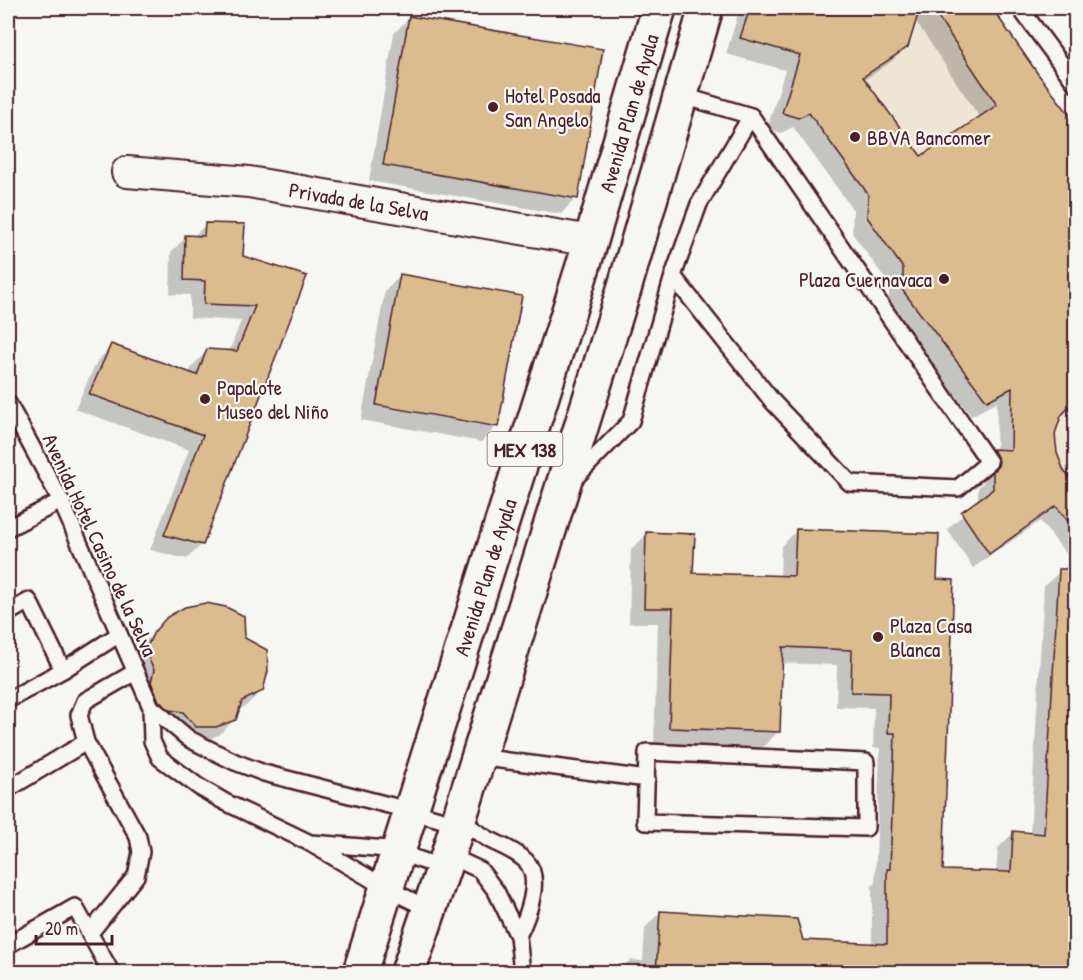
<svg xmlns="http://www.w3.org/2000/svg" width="1083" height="980" viewBox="0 0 1083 980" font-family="'Patrick Hand',sans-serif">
  <rect width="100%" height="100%" fill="#f6f6f2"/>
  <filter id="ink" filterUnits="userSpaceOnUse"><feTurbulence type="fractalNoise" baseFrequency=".0167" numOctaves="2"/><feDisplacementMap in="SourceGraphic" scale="12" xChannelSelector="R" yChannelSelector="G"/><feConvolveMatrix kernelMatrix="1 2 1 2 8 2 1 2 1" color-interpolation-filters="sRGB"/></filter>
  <g filter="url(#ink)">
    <path fill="#eee5d4" d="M 920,8 L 932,8 L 997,105 L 921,156 L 863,77 L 908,47 Z
      M 1075,399 L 1075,484 L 1064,471 L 1057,453 L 1055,434 L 1061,416 Z"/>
    <path fill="#0003" fill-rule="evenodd" d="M 740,8 L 990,8 L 1037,75 L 1076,126 L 1076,404 L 1064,410 L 1060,415 L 1054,434 L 1055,453 L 1062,472 L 1076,486 L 1076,972 L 872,972 L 872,886 L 875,883 L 880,748 L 873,748 L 874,708 L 836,707 L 837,665 L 781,663 L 779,731 L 763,747 L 654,743 L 658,623 L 629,623 L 631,550 L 647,534 L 692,574 L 780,577 L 781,546 L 796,531 L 936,580 L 941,872 L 996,873 L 998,848 L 1013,833 L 1030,834 L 1044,586 L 1072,561 L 1040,521 L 973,568 L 947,529 L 978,502 L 978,488 L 983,483 L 984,478 L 979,466 L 994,450 L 996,451 L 997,402 L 971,416 L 889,307 L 889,284 L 852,233 L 853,210 L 793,127 L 781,133 L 767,129 L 785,70 L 726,54 ZM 915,20 L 980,118 L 920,158 L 863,81 L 891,62 L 907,46 Z
      M 409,18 L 576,198 L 561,214 L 369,181 L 394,33 Z
      M 205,225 L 242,257 L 305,277 L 202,544 L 187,559 L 150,550 L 189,450 L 75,409 L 97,361 L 112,346 L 189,374 L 192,366 L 207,351 L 229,352 L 241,321 L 190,318 L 190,295 L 170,294 L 171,252 L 186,237 L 193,237 Z
      M 400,275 L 497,426 L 481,442 L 361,420 L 385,291 Z
      M 168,618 L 244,639 L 262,690 L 246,706 L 238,710 L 235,719 L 219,735 L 200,742 L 180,742 L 167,727 L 153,725 L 144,717 L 136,698 L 139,686 L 130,667 L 138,649 Z
      M 660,912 L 802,941 L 855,944 L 854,972 L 618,972 L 630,960 L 643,961 L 645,928 Z"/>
    <path fill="#dabc8e" stroke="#4a1f2b" stroke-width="1.5" d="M 750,8 L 920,8 L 908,47 L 863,77 L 921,156 L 997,105 L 932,8 L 992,8 L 1038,74 L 1076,123 L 1076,399 L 1061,416 L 1055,434 L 1057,453 L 1064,471 L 1076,484 L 1076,531 L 1056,506 L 989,554 L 961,512 L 993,489 L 993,471 L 998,466 L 999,461 L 993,449 L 1011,450 L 1012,388 L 987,401 L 903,291 L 903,268 L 867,217 L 868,194 L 809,113 L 798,118 L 782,113 L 800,55 L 740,38 Z
      M 409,16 L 603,49 L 578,199 L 383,165 Z
      M 205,223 L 245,224 L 243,256 L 307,276 L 203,545 L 164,535 L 203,435 L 89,394 L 111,344 L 197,375 L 207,349 L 237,351 L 255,306 L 204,304 L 205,281 L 184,280 L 185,235 L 204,236 Z
      M 400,274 L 522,296 L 498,427 L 376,405 Z
      M 796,529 L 939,534 L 937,579 L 954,580 L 943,870 L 1011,872 L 1013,831 L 1044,834 L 1059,569 L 1076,569 L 1076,972 L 656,972 L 660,911 L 797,919 L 803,940 L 887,944 L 887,869 L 890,869 L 895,733 L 888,733 L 889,693 L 851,692 L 852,650 L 783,647 L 780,732 L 669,728 L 673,608 L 644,608 L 646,532 L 695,534 L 693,573 L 794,576 Z
      M 206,603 L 226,607 L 244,616 L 245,638 L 267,650 L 268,671 L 263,691 L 242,701 L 236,720 L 216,727 L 196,727 L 183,712 L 169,710 L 159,701 L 151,682 L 154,670 L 145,651 L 154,632 L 167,617 L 185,607 Z"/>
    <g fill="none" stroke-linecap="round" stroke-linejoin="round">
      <defs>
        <path id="service" d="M 1020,8 L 1076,84
          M 673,276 L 773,402 L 850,483 L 958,488 L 989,462 L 751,116 L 680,95
          M 8,403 L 61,501 L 151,707 L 152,741 L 160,758 L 199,787 L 225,802 L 308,842 L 388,889 L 429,909
          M 572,481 L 631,421 L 673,276 L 699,204 L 751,116
          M 8,528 L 61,501
          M 8,613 L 29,601 L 63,670
          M 8,700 L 63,670 L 118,635
          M 151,707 L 189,739 L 235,762 L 264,773 L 400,808 L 457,824
          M 86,742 L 138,837 L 141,852 L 136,876 L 90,933
          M 647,752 L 866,762 L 866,828 L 645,822 Z
          M 478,757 L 647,779
          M 8,789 L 86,742 L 79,715 L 85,701 L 135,672
          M 459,819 C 469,826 479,834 490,840 C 502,846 516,851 526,861 C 543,879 527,918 518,936
          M 311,843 L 388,849 L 444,868
          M 448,855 L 480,870 L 496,891 L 518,936 L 522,972
          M 8,945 L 75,907 L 111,972"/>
        <g id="minor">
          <path id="s1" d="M 127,172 L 249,182 L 591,241"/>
        </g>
        <g id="primary">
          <path id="s2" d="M 360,972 L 591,241 L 659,8"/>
          <path d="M 408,972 L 448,855 L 625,286 L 706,8"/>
        </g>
      </defs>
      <use href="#service" stroke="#4a1f2b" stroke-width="20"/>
      <use href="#minor" stroke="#4a1f2b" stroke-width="34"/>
      <use href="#primary" stroke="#4a1f2b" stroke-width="38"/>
      <use href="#service" stroke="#f6f6f2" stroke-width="15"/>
      <use href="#minor" stroke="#f6f6f2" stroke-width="30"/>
      <use href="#primary" stroke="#f6f6f2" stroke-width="33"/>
    </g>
  </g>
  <g fill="#4a1f2b" stroke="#f6f6f2" stroke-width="2">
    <circle cx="493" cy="107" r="6"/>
    <circle cx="855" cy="137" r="6"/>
    <circle cx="944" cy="279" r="6"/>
    <circle cx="205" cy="399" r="6"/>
    <circle cx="878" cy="637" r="6"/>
  </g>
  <g text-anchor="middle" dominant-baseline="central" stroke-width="4.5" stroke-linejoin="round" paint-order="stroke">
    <rect fill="#f6f6f2" stroke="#7e6067" stroke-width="1.5" x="487.5" y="432" width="75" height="34" rx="4.5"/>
    <g font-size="20" font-weight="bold" fill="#4a1f2b">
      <text x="525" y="449">MEX 138</text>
    </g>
    <g font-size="21" fill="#4a1f2b" stroke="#f6f6f2" text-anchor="start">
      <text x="505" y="95">Hotel Posada<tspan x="505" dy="24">San Angelo</tspan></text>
      <text x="867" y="137">BBVA Bancomer</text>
      <text x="932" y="279" text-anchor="end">Plaza Cuernavaca</text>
      <text x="217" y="387">Papalote<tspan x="217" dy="24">Museo del Niño</tspan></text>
      <text x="890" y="625">Plaza Casa<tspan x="890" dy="24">Blanca</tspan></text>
    </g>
    <g font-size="21" fill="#4a1f2b" stroke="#f6f6f2">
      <text stroke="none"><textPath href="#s2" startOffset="900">Avenida Plan de Ayala</textPath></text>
      <text stroke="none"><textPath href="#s1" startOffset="234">Privada de la Selva</textPath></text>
      <text transform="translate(100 545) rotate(65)">Avenida Hotel Casino de la Selva</text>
      <text stroke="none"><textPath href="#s2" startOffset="414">Avenida Plan de Ayala</textPath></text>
    </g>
  </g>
  <rect width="1083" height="980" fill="none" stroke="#f6f6f2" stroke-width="30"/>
  <rect x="15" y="15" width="1053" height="950" fill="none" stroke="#4a1f2b" stroke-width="2" filter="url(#ink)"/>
  <path d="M36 935v9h76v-9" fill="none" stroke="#4a1f2b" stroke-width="3"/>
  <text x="45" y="935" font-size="18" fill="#4a1f2b" stroke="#f6f6f2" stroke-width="4.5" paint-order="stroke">20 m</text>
</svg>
